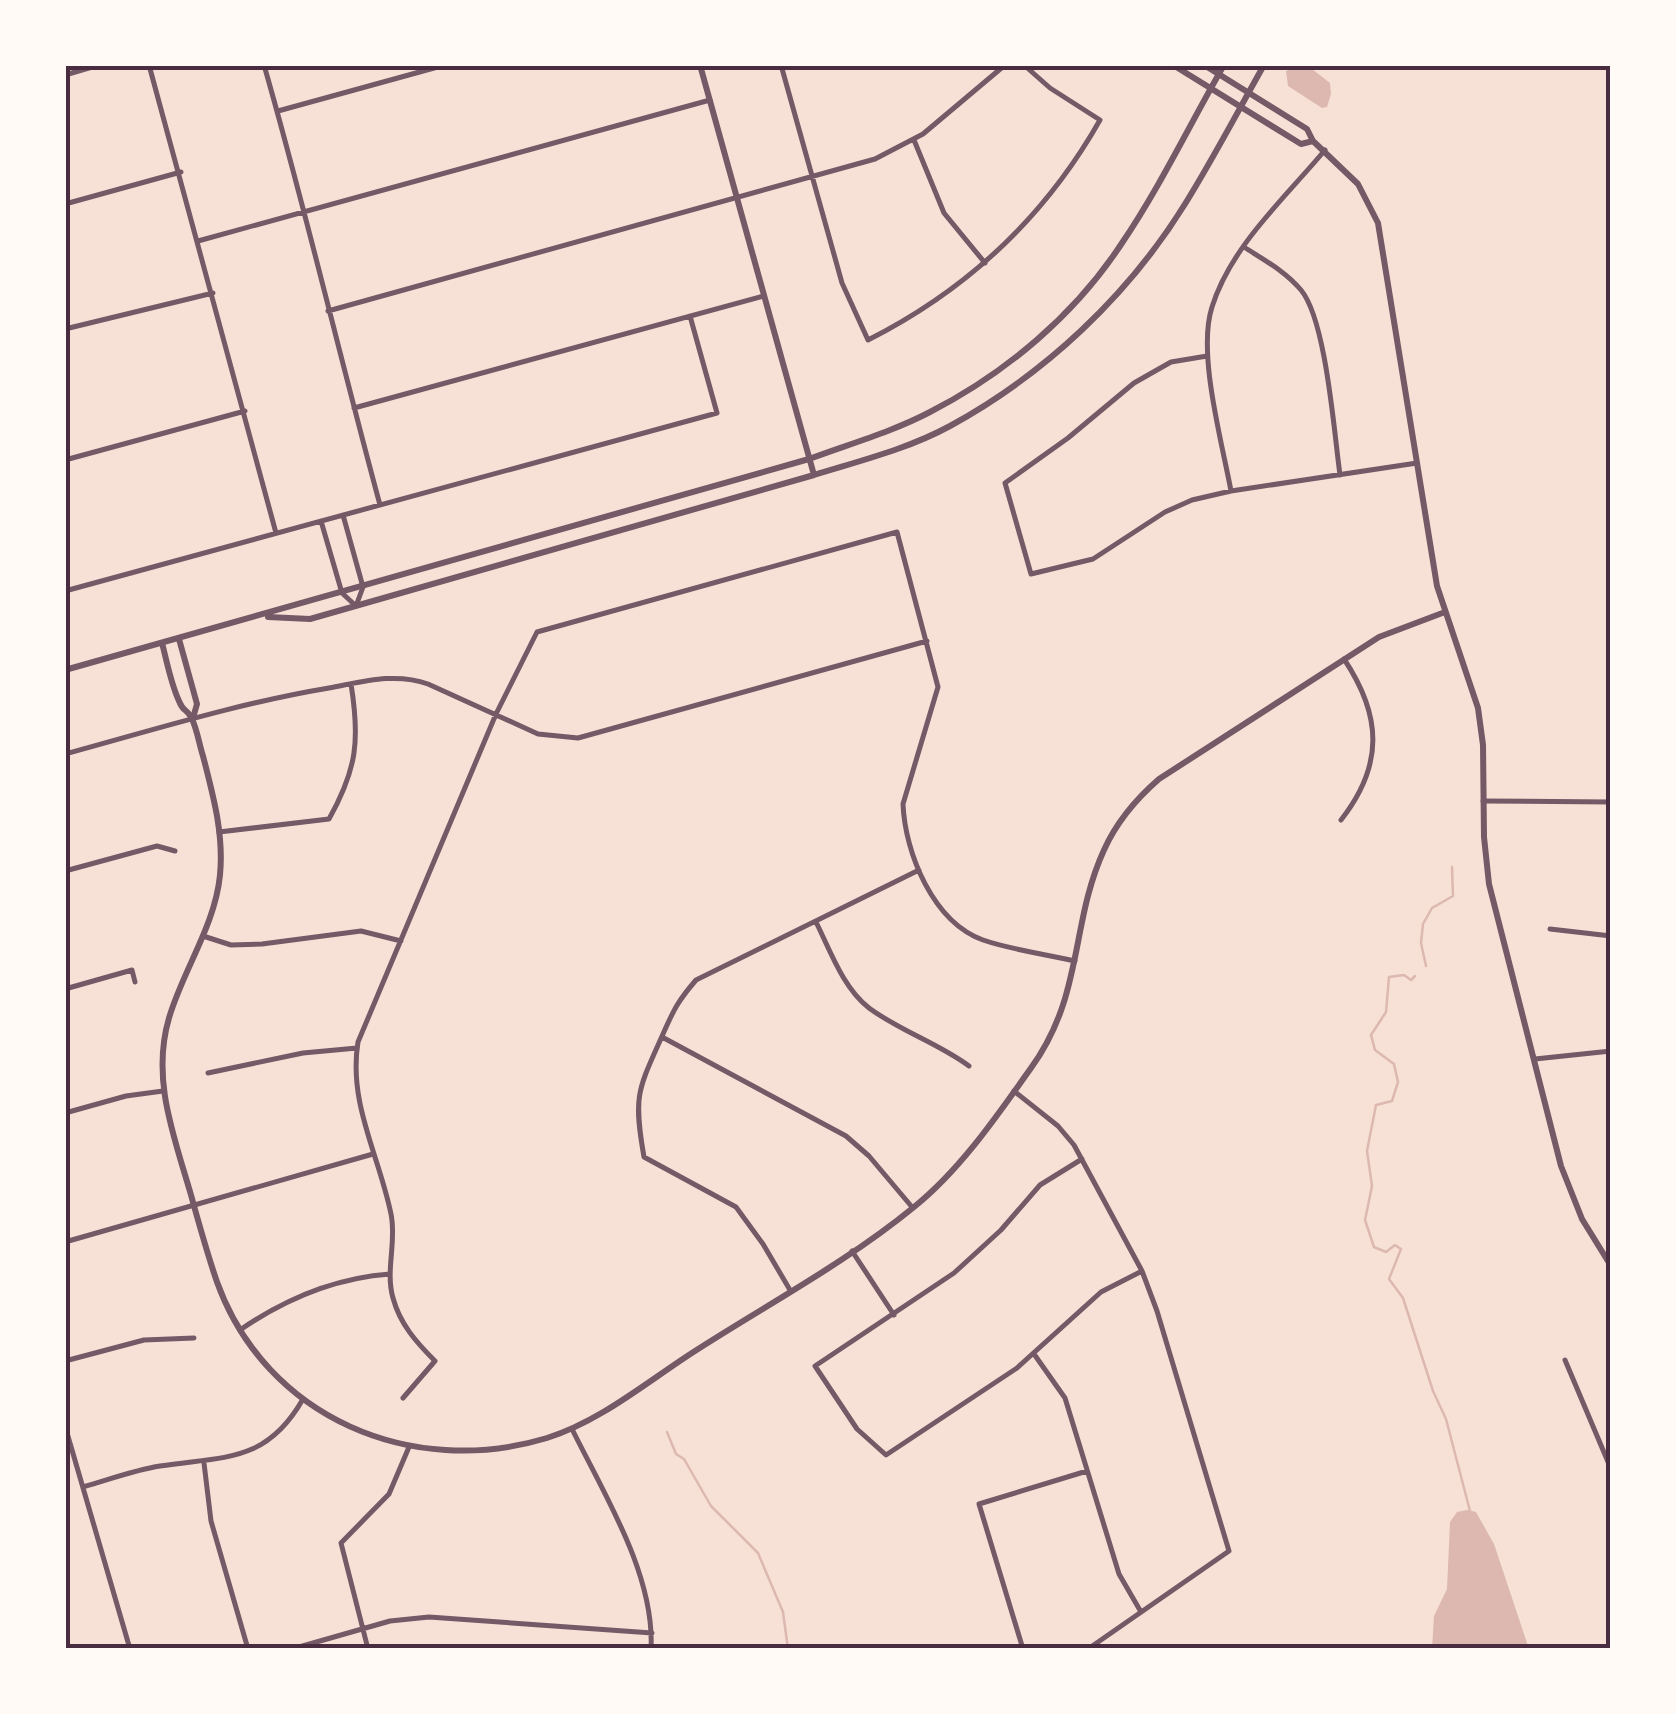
<svg xmlns="http://www.w3.org/2000/svg" width="1676" height="1714" viewBox="0 0 1676 1714" font-family="'Sofia Sans Condensed',sans-serif">
  <rect width="100%" height="100%" fill="#f7e1d7"/>
  <path fill="#dcb8b0" d="M 1299,66 L 1312,69 L 1330,83 L 1331,94 L 1327,107 L 1322,108 L 1288,86 L 1286,71 Z
    M 1467,1510 L 1476,1512 L 1494,1544 L 1529,1649 L 1432,1649 L 1434,1616 L 1447,1589 L 1450,1522 L 1457,1512 Z"/>
  <g fill="none" stroke-linecap="round" stroke-linejoin="round">
    <path stroke="#dcb8b0" stroke-width="2.5" d="M 1426,966 L 1421,943 L 1423,924 L 1432,908 L 1453,896 L 1452,867
      M 1415,976 L 1411,980 L 1404,975 L 1389,977 L 1386,1012 L 1371,1035 L 1375,1050 L 1394,1064 L 1398,1082 L 1392,1101 L 1376,1105 L 1367,1151 L 1372,1186 L 1365,1220 L 1374,1247 L 1386,1252 L 1395,1245 L 1401,1249 L 1389,1279 L 1403,1298 L 1433,1391 L 1446,1419 L 1470,1511
      M 667,1432 L 676,1454 L 684,1459 L 711,1506 L 758,1553 L 783,1612 L 788,1649"/>
    <path stroke="#755966" stroke-width="5" d="M 149,65 L 276,533
      M 264,65 C 306,211 340,358 380,505
      M 781,65 L 842,283 L 868,340 C 967,290 1045,217 1100,120 L 1050,88 L 1024,65
      M 65,75 L 99,65
      M 278,111 L 445,65
      M 914,140 L 944,213 L 985,263
      M 65,204 L 181,172
      M 198,241 L 710,100
      M 1244,247 C 1264,260 1285,271 1301,290 C 1326,320 1334,432 1340,475
      M 328,311 L 875,159 L 923,134 L 1005,65
      M 65,329 L 213,293
      M 1207,356 L 1171,362 L 1134,383 L 1068,438 L 1005,483 L 1031,574 L 1093,559 L 1165,512 L 1192,500 L 1231,491 L 1417,463
      M 354,408 L 764,296
      M 65,460 L 245,411
      M 1231,491 C 1222,442 1197,353 1212,307 C 1231,246 1285,198 1325,150
      M 321,521 L 342,593 L 356,606 L 363,587 L 343,515
      M 65,591 L 717,413 L 690,316
      M 65,754 C 153,730 239,703 329,688 C 362,682 395,672 428,684 L 538,734 L 578,738 L 927,641
      M 1483,801 L 1611,802
      M 1341,820 C 1384,765 1382,716 1344,659
      M 219,832 L 329,819 C 357,769 360,740 351,684
      M 65,871 L 157,846 L 175,851
      M 816,922 C 830,950 843,988 869,1008 C 900,1031 938,1043 969,1066
      M 1550,929 L 1611,936
      M 203,936 L 231,945 L 262,944 L 361,931 L 401,941
      M 65,989 L 132,970 L 135,982
      M 662,1037 L 846,1136 L 869,1156 L 912,1207
      M 1535,1059 L 1611,1051
      M 208,1073 L 303,1053 L 357,1048
      M 1014,1091 L 1058,1126 L 1074,1145 L 1142,1271 L 1157,1311 L 1229,1551 L 1088,1649
      M 65,1113 L 126,1096 L 163,1091
      M 1082,1159 L 1040,1185 L 1001,1230 L 954,1273 L 815,1366 L 857,1429 L 886,1455 L 1017,1368 L 1101,1292 L 1142,1271
      M 65,1242 L 373,1154
      M 852,1251 L 894,1315
      M 790,1290 L 763,1244 L 736,1207 L 644,1157 C 633,1095 638,1090 663,1034 C 674,1009 678,1001 696,980 L 919,870
      M 240,1330 C 285,1299 335,1278 390,1274
      M 1034,1354 L 1065,1398 L 1119,1574 L 1141,1612
      M 1565,1360 L 1611,1469
      M 65,1361 L 144,1340 L 194,1338
      M 403,1398 L 435,1361 C 416,1342 400,1324 393,1298 C 385,1270 397,1242 391,1214 C 379,1155 348,1103 358,1042 L 496,714 L 537,632 L 897,532 L 938,687 L 903,804 C 905,853 933,922 983,940 C 1012,950 1045,954 1075,961
      M 65,1426 L 130,1649
      M 572,1429 C 604,1494 655,1575 651,1649
      M 204,1463 L 211,1521 L 248,1649
      M 83,1487 C 108,1480 134,1470 160,1466 C 223,1456 266,1464 303,1399
      M 292,1649 L 390,1621 L 429,1617 L 652,1633
      M 368,1649 L 341,1543 L 389,1494 L 409,1447
      M 1023,1649 L 979,1504 L 1087,1471"/>
    <path stroke="#755966" stroke-width="6" d="M 700,65 L 814,475
      M 1173,65 L 1301,144 L 1313,141
      M 1204,65 L 1307,129 L 1313,141 L 1358,184 L 1378,223 L 1437,586 L 1478,708 L 1483,745 L 1484,837 L 1489,884 L 1561,1166 L 1582,1219 L 1611,1266
      M 268,617 L 310,619 L 814,475 C 859,461 908,449 950,426 C 1045,374 1128,296 1185,204 C 1213,159 1238,111 1264,65
      M 179,639 L 197,704 L 193,718
      M 162,643 C 167,662 171,684 179,701 C 184,713 185,707 191,717 C 197,728 199,744 203,756 C 213,795 224,834 220,875 C 215,926 183,970 169,1018 C 151,1079 174,1136 191,1195 C 199,1224 207,1253 217,1282 C 266,1418 412,1479 547,1438 C 601,1421 648,1381 695,1351 C 768,1304 847,1262 914,1207 C 960,1170 997,1116 1031,1068 C 1084,995 1070,924 1104,850 C 1117,821 1136,799 1159,779 L 1379,637 L 1445,612
      M 65,670 L 809,459 C 849,444 892,432 930,412 C 1006,373 1075,315 1122,243 C 1160,187 1190,124 1224,65"/>
  </g>
  <rect width="1676" height="1714" fill="none" stroke="#fffaf5" stroke-width="135"/>
  <rect x="68" y="68" width="1540" height="1578" fill="none" stroke="#4a2c40" stroke-width="4"/>
</svg>
